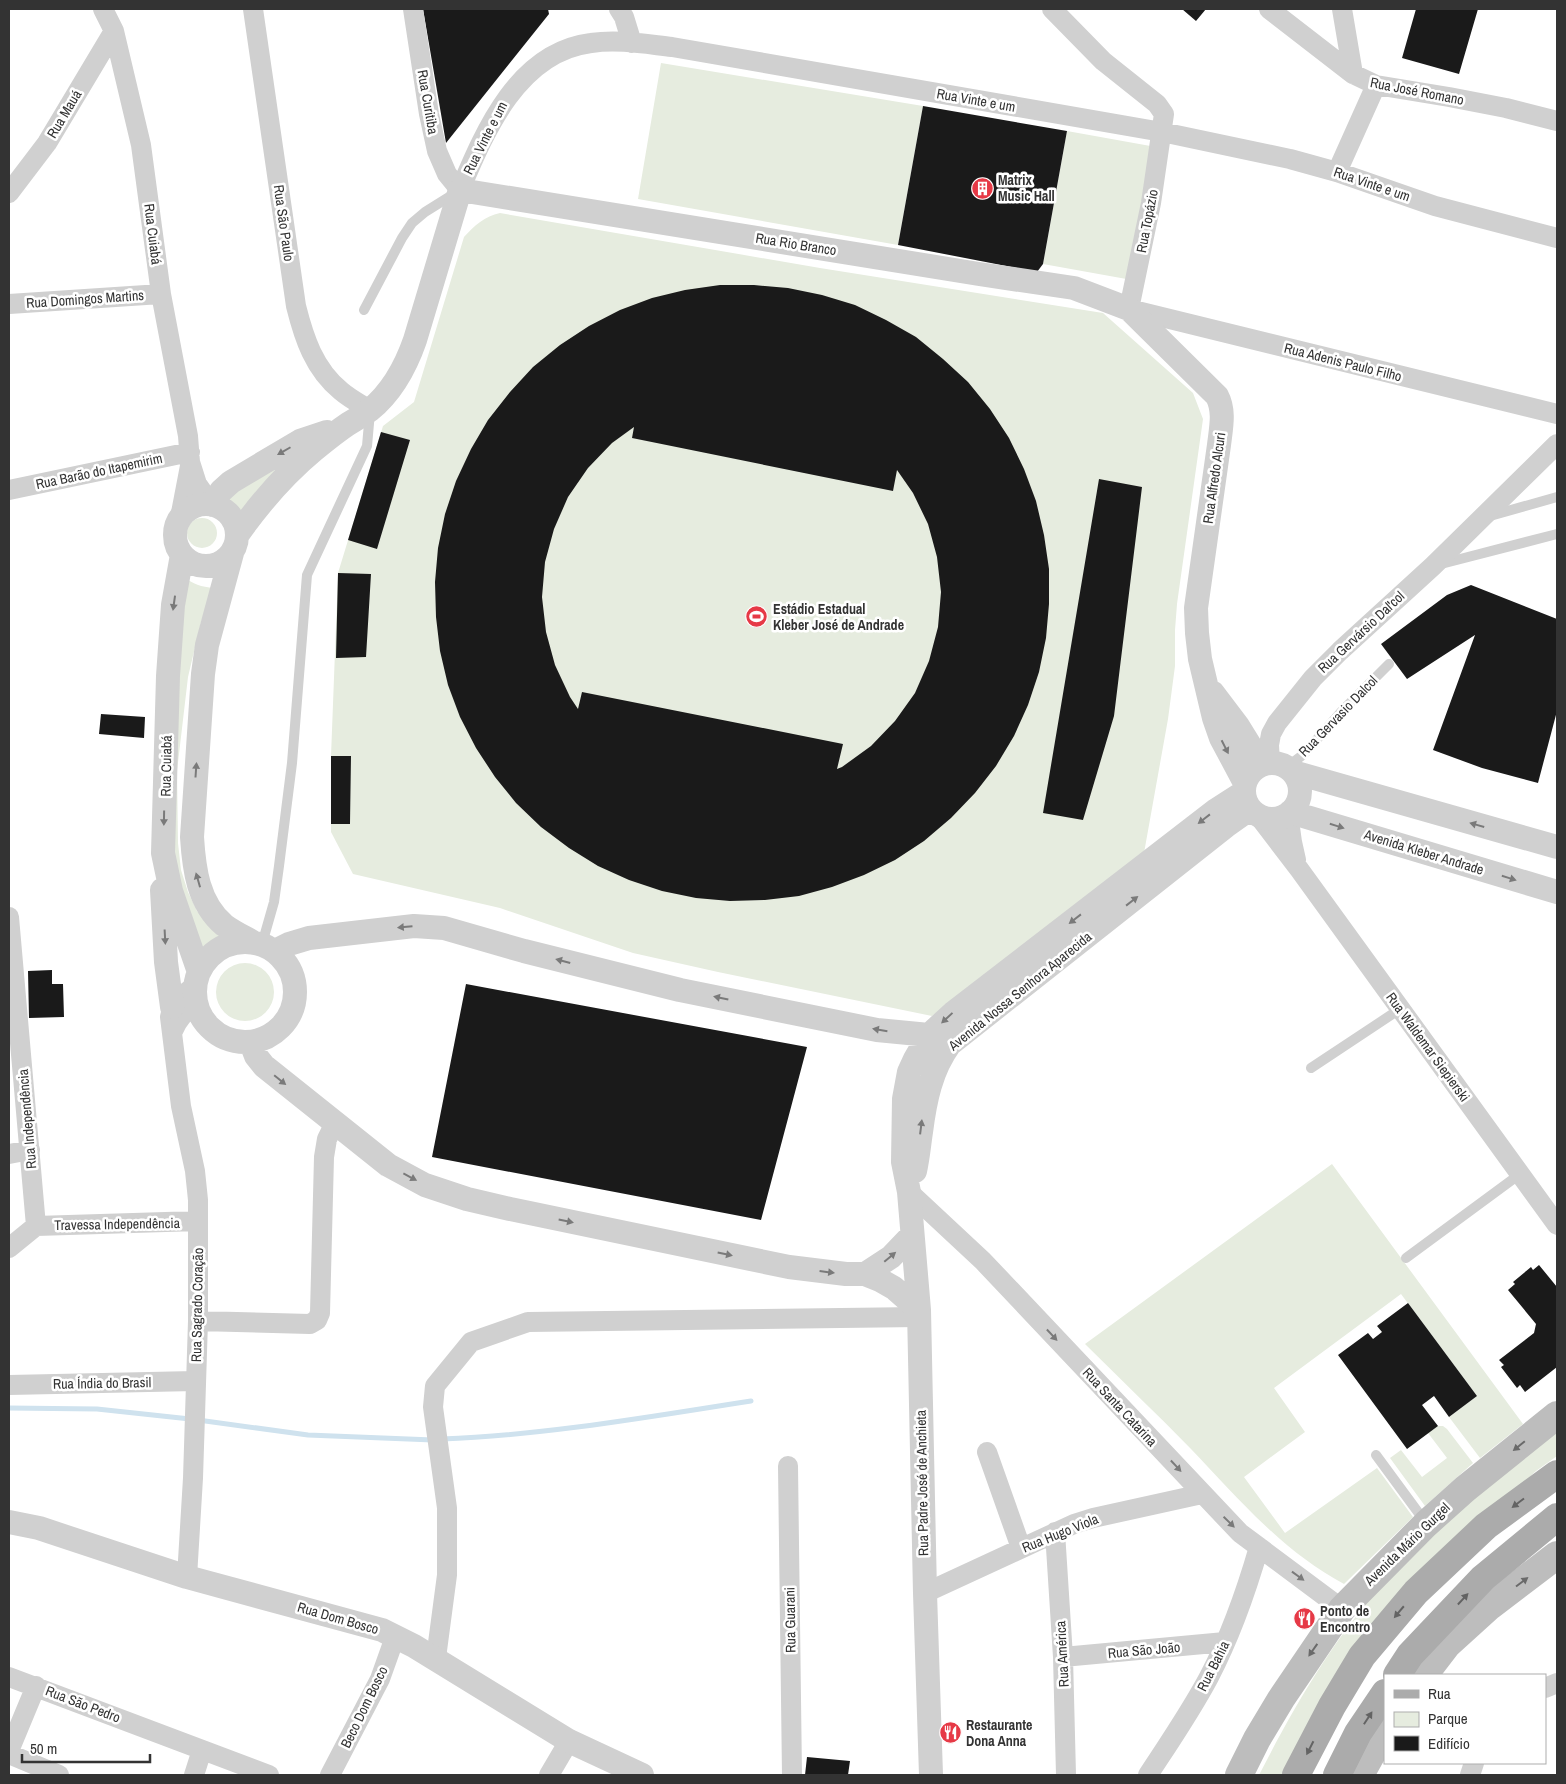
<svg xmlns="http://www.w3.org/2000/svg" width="1566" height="1784" viewBox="0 0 1566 1784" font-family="'Archivo Narrow',sans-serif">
  <rect width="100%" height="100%" fill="#fff"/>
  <path fill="#e6ecdf" d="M 661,63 L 923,106 L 898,245 L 638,199 Z
    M 1067,131 L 1156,147 L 1132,280 L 1043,264 Z
    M 500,213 L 820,268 L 1103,313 L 1193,393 L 1203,419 L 1177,604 L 1175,630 L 1175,666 L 1168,719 L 1144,853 L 932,1016 L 718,972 L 633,953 L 500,908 L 353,874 L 331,832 L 331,756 L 338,573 L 383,426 L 414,402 L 464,237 C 474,226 485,216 500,213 Z
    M 306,444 L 239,521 C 233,511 228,506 218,501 Z
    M187 533a15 15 0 1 1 30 0a15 15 0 1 1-30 0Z
    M 184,577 C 193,584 201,587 214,588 L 201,622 L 188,677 L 177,771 L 178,843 L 181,870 L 188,892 L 197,911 L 222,937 L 202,952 L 170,865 Z
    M216 992a29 29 0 1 1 58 0a29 29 0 1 1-58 0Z
    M 1332,1164 L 1523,1424 L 1480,1458 L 1449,1417 L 1477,1396 L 1401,1294 L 1274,1388 L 1305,1432 L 1244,1477 L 1285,1533 L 1377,1468 L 1413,1517 L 1344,1584 C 1283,1552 1237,1497 1191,1449 C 1156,1413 1120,1379 1085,1344 Z
    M 1438,1426 L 1443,1426 L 1447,1429 L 1473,1463 L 1425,1506 L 1390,1458 L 1401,1450 L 1422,1477 L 1447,1458 L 1428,1433 Z
    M 1557,1432 L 1557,1456 L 1536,1471 L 1405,1594 L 1288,1775 L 1259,1775 C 1294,1707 1333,1639 1385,1582 C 1437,1526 1498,1479 1557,1432 Z"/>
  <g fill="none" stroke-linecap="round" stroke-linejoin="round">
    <path stroke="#cfe2ee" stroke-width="5" d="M 9,1408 L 97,1409 L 190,1419
      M 198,1420 L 308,1435 L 433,1440
      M 442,1439 C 546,1435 649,1417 751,1401"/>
  </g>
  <path fill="#1a1a1a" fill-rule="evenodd" d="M 423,9 L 548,9 L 549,14 L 446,143 Z
    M 1182,9 L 1206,9 L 1196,21 Z
    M 1416,9 L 1478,9 L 1459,74 L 1402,58 Z
    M 923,106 L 1067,131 L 1043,264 L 1037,272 L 898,245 Z
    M 720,285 L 754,285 L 788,288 L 822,295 L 855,305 L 886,320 L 916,337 L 943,359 L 968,382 L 990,409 L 1009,438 L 1024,469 L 1036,501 L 1044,535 L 1049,569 L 1049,604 L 1046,638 L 1039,672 L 1028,705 L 1014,736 L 996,766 L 975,793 L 951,818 L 924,841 L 895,860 L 864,875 L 832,887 L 799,896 L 765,900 L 730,901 L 696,898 L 662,891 L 629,880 L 598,866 L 569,848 L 541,827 L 516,803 L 495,777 L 476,748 L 460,717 L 448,685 L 440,651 L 436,617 L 435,582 L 438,548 L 445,514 L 456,481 L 471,449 L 488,420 L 510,392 L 533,367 L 560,345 L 589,326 L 620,310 L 652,298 L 685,290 ZM 634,427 L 632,438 L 893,491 L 897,470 L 913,493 L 928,524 L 937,557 L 941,592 L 938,627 L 929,661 L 915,693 L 895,721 L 871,746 L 842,767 L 837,769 L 843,744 L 582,692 L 578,709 L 570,697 L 555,665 L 546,632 L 542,597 L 545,562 L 554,529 L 568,497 L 588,468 L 612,443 Z
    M 381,432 L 410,440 L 377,549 L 348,540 Z
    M 1099,479 L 1142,487 L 1114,716 L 1083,820 L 1043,813 Z
    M 338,573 L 371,574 L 366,657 L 336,658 Z
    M 1471,585 L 1557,619 L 1557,711 L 1538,783 L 1482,768 L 1433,750 L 1475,635 L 1407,679 L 1381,644 L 1447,595 Z
    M 101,714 L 145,717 L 144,738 L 99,734 Z
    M 331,756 L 351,756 L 350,824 L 331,824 Z
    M 52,970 L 52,984 L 63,984 L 64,1017 L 29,1018 L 28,971 Z
    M 466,984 L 807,1047 L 761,1220 L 432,1157 Z
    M 1539,1265 L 1557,1287 L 1557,1367 L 1525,1392 L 1520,1385 L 1517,1388 L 1501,1367 L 1504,1365 L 1499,1360 L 1534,1333 L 1536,1324 L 1508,1290 L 1515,1284 L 1513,1282 L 1531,1267 L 1533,1270 Z
    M 1408,1303 L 1477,1396 L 1449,1417 L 1434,1396 L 1422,1405 L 1438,1426 L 1407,1449 L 1338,1355 L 1368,1333 L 1373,1339 L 1382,1332 L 1377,1326 Z
    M 807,1757 L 850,1761 L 848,1775 L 805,1775 Z"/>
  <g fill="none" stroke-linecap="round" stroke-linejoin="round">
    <path stroke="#d0d0d0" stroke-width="10" d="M 364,310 L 402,238 L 412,223 L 425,212 L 457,192
      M 1490,516 L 1557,497
      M 1441,564 L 1557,534
      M 1287,767 L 1304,754 L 1341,712 L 1389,664
      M 262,944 L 274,902 L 279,866 L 292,763 L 307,575 L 367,446 L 370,412
      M 1311,1068 L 1400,1009
      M 1406,1258 L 1520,1174
      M 1376,1455 L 1426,1523"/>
    <path stroke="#d0d0d0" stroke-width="20" d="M 103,9 L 114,31 L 141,145 L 161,294 L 188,436 L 190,462 L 197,484 L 211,504
      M 253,9 L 296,306 C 304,338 314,369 341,391 C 349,398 360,404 370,410
      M 413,9 L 429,114 L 437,151 L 447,174 L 460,190 C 485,131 518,52 591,43 C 618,39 645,44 672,47 L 1162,132 L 1290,159 L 1337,172 L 1435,206 L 1557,238
      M 619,9 L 624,17 L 632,43
      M 1052,9 L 1103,61 L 1157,104 L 1164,114 L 1151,203 L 1129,309 L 1557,414
      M 1269,9 L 1353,74 L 1376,85 L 1449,97 L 1506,108 L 1557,121
      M 1342,9 L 1353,74
      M 1337,172 L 1376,85
      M 9,193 L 47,143 L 114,31
      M 9,304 L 161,294
      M 9,490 L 190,452
      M 180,518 L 190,466
      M 1270,763 L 1269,745 L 1271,734 L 1277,723 L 1313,678 L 1340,651 L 1433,566 L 1557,444
      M 1288,813 L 1292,842 L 1296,860
      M 1257,814 L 1299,869 L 1557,1225
      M 9,917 L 36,1226
      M 173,1031 C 178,1019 184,1012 196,1005
      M 9,1154 L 30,1150
      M 909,1192 L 983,1261 L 1240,1533 L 1342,1609
      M 36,1226 L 198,1221
      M 9,1248 L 36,1226
      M 198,1321 L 310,1324 L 317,1320 L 320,1313 L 324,1157 L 327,1139 L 335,1123
      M 9,1385 L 195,1381
      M 987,1452 L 1021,1548
      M 788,1466 L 792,1775
      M 1055,1532 L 1063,1657 L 1066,1775
      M 187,1577 L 193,1478 L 198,1321 L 198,1200 L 195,1171 L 181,1106 L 170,1017 C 173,1002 182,995 195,986
      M 925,1593 L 1074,1524 L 1093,1518 L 1202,1494
      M 1063,1657 L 1225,1642
      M 436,1658 L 447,1575 L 447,1508 L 433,1407 L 435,1386 L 471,1342 L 528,1322 L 919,1317
      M 9,1677 L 269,1775
      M 1545,1688 L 1557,1683
      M 9,1751 L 36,1686
      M 9,1754 L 59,1775
      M 194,1775 L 202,1750
      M 330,1775 L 380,1679 L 395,1637
      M 549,1775 L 569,1741
      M 1148,1775 C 1169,1743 1191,1711 1209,1677 C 1231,1635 1246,1592 1259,1547
      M 1470,1775 L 1474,1763"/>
    <path stroke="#d0d0d0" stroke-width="24" d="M175 535a31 31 0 1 1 62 0a31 31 0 1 1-62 0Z
      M 213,505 L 221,491 L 231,482 L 300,441 L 327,432
      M 238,534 C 260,503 285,474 314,450 C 325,441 336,432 348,424 C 355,420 363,415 370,410 C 392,392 406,366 415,340 L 460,190 L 979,274 L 1074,288 L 1129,309 L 1217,396 C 1225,411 1221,428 1219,445 L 1196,608 L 1197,633 L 1200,659 L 1214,718 L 1221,738 L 1245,783
      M 232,553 L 207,645 L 203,674 L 192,837 C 194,869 198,903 224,925 C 232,931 242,936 251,941
      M 182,555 L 173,605 L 168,676 L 163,853 L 171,891 L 199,972
      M 1213,693 L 1238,726 L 1262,765
      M1244 791a28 28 0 1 1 56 0a28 28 0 1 1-56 0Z
      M 1293,772 L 1557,847
      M 1290,812 L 1557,892
      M 162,890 L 166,962 L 172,1007
      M195 992a50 50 0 1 1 100 0a50 50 0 1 1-100 0Z
      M 275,951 L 289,944 L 309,938 L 414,926 L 444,928 L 524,951 L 680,990 L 877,1030 L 929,1035
      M 251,1043 L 256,1056 L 264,1066 L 388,1165 L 425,1185 L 467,1199 L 510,1209 L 789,1267 L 846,1274 L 865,1274 L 880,1280 L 894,1288 L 919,1310
      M 915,1171 C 918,1158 919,1145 921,1132 C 925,1100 931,1070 950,1044 L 1226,826 L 1250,809
      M 865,1274 L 891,1257 L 912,1235
      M 9,1522 L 39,1528 L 187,1577 L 382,1630 L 414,1646 L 569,1741 L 642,1775
      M 931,1775 L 925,1593 L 919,1310 L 909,1192 L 903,1162 L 904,1099 L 909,1072 L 915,1059 L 929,1035 L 953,1013 L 1216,810 L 1244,792"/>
    <path stroke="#bdbdbd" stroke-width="28" d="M 1424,1675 L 1447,1645 L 1490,1606 L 1557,1555
      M 1239,1775 L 1257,1739 L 1281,1699 L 1342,1609 L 1426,1524 L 1465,1489 L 1557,1415
      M 1360,1775 L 1385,1730"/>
    <path stroke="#ababab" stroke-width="28" d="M 1397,1675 L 1410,1655 L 1483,1578 L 1557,1517
      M 1296,1775 L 1332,1706 L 1362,1656 L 1416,1592 L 1486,1526 L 1557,1474
      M 1337,1775 L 1358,1733 L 1385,1693"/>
  </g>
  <defs><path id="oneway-solid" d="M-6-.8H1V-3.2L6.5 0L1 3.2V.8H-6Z" transform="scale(1.25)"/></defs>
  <g fill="#7a7a7a">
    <use href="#oneway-solid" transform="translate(284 451) rotate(150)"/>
    <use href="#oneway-solid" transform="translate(174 603) rotate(98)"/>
    <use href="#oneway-solid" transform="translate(1225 747) rotate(63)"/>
    <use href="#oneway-solid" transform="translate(196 770) rotate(-86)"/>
    <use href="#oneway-solid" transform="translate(164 818) rotate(91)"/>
    <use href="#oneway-solid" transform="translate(1204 819) rotate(142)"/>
    <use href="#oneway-solid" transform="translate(1477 825) rotate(-164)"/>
    <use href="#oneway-solid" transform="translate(1337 826) rotate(17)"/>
    <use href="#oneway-solid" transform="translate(1509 878) rotate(17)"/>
    <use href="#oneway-solid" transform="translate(198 880) rotate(-106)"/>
    <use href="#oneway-solid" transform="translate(1132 901) rotate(-38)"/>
    <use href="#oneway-solid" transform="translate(1075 919) rotate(142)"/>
    <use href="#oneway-solid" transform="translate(405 927) rotate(175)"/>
    <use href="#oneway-solid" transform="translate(165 937) rotate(87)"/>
    <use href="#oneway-solid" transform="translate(563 961) rotate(-165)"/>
    <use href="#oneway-solid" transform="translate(721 998) rotate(-168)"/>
    <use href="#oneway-solid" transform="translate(947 1018) rotate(137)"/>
    <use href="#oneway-solid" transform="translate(880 1030) rotate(-170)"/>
    <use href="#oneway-solid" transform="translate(280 1080) rotate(39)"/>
    <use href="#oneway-solid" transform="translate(921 1127) rotate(-83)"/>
    <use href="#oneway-solid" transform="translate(410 1177) rotate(28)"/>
    <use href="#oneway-solid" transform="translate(566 1221) rotate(12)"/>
    <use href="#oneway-solid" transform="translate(725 1254) rotate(12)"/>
    <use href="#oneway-solid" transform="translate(890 1257) rotate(-40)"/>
    <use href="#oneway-solid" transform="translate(827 1272) rotate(7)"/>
    <use href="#oneway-solid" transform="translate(1052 1335) rotate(47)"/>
    <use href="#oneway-solid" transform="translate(1176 1466) rotate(47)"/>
    <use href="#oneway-solid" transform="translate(1229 1522) rotate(44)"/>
    <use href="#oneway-solid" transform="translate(1298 1576) rotate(36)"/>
  </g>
  <g fill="#6a6a6a">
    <use href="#oneway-solid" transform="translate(1519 1446) rotate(141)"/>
    <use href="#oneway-solid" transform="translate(1522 1582) rotate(-37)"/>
    <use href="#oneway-solid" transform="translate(1313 1650) rotate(125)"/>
  </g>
  <g fill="#636363">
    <use href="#oneway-solid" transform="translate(1518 1503) rotate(143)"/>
    <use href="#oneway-solid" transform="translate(1463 1599) rotate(-47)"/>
    <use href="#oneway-solid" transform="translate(1399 1612) rotate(130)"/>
    <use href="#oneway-solid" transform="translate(1368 1718) rotate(-57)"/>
    <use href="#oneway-solid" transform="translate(1310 1748) rotate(117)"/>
  </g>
  <defs>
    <symbol id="building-disc" viewBox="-11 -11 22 22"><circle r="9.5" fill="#e63946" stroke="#fff"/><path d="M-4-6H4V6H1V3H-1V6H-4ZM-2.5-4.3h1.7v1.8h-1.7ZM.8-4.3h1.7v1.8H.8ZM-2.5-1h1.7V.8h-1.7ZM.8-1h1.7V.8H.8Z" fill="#fff"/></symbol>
    <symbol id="stadium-disc" viewBox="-11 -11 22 22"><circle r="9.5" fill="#e63946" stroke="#fff"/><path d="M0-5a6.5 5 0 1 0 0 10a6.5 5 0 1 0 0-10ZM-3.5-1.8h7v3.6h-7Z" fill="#fff"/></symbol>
    <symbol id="restaurant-disc" viewBox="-11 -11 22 22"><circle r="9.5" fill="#e63946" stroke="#fff"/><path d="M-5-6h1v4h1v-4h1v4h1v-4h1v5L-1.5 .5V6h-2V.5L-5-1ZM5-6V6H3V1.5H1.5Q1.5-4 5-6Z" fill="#fff"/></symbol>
  </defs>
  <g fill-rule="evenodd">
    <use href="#building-disc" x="970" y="176" width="25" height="25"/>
    <use href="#stadium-disc" x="744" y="604" width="25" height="25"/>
    <use href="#restaurant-disc" x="1292" y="1606" width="25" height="25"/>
    <use href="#restaurant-disc" x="938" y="1720" width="25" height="25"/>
  </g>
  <g text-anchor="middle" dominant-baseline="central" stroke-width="5" stroke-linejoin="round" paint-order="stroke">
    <g font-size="14" fill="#333" stroke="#fff">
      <text transform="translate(1417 91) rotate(11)">Rua José Romano</text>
      <text transform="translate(976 100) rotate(10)">Rua Vinte e um</text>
      <text transform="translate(428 102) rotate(80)">Rua Curitiba</text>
      <text transform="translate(64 114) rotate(-59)">Rua Mauá</text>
      <text transform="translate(485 138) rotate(-63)">Rua Vinte e um</text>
      <text transform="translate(1372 184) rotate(19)">Rua Vinte e um</text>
      <text transform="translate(1147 221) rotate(-79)">Rua Topázio</text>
      <text transform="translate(284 223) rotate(82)">Rua São Paulo</text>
      <text transform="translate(153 234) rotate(83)">Rua Cuiabá</text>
      <text transform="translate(796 244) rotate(9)">Rua Rio Branco</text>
      <text transform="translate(85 299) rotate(-4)">Rua Domingos Martins</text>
      <text transform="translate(1343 362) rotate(14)">Rua Adenis Paulo Filho</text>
      <text transform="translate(99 471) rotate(-12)">Rua Barão do Itapemirim</text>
      <text transform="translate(1214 478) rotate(-82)">Rua Alfredo Alcuri</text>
      <text transform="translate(1361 632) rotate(-43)">Rua Gervársio Dal'col</text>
      <text transform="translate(1338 716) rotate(-46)">Rua Gervasio Dalcol</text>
      <text transform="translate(166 766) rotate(-89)">Rua Cuiabá</text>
      <text transform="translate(1424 852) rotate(17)">Avenida Kleber Andrade</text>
      <text transform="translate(1020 991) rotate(-39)">Avenida Nossa Senhora Aparecida</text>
      <text transform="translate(1428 1047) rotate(54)">Rua Waldemar Siepierski</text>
      <text transform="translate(27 1119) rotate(-95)">Rua Independência</text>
      <text transform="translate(117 1224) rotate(-1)">Travessa Independência</text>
      <text transform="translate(197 1305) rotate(-89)">Rua Sagrado Coração</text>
      <text transform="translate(102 1383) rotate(-1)">Rua Índia do Brasil</text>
      <text transform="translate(1120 1407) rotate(47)">Rua Santa Catarina</text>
      <text transform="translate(922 1483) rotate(-91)">Rua Padre José de Anchieta</text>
      <text transform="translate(1060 1533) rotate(-22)">Rua Hugo Viola</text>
      <text transform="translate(1407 1544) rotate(-44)">Avenida Mário Gurgel</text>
      <text transform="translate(338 1618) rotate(16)">Rua Dom Bosco</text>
      <text transform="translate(790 1620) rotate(-91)">Rua Guarani</text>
      <text transform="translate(1144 1650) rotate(-5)">Rua São João</text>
      <text transform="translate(1062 1654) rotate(-93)">Rua América</text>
      <text transform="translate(1213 1666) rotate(-63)">Rua Bahia</text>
      <text transform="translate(83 1704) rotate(21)">Rua São Pedro</text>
      <text transform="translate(364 1707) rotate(-64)">Beco Dom Bosco</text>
    </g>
    <g font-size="14" font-weight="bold" fill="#333" stroke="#fff" text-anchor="start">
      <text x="998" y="180">Matrix<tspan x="998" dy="16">Music Hall</tspan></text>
      <text x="773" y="609">Estádio Estadual<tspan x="773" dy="16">Kleber José de Andrade</tspan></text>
      <text x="1320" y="1611">Ponto de<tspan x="1320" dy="16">Encontro</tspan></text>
      <text x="966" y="1725">Restaurante<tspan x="966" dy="16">Dona Anna</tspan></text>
    </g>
  </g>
  <rect width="1566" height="1784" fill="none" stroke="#333333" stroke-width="20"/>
  <rect x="1384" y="1674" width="162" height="90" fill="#ffffff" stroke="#adadad"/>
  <rect x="1394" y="1690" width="25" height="8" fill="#ababab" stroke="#adadad"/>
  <text x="1428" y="1699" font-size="15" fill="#333333">Rua</text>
  <rect x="1394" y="1712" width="25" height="15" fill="#e6ecdf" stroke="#adadad"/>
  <text x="1428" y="1724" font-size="15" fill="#333333">Parque</text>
  <rect x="1394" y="1736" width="25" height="15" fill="#1a1a1a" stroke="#adadad"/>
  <text x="1428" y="1749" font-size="15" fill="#333333">Edifício</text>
  <path d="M22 1754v8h128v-8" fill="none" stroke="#333333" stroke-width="2.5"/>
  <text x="30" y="1754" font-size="15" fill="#333333" stroke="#ffffff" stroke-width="4" paint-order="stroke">50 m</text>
</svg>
